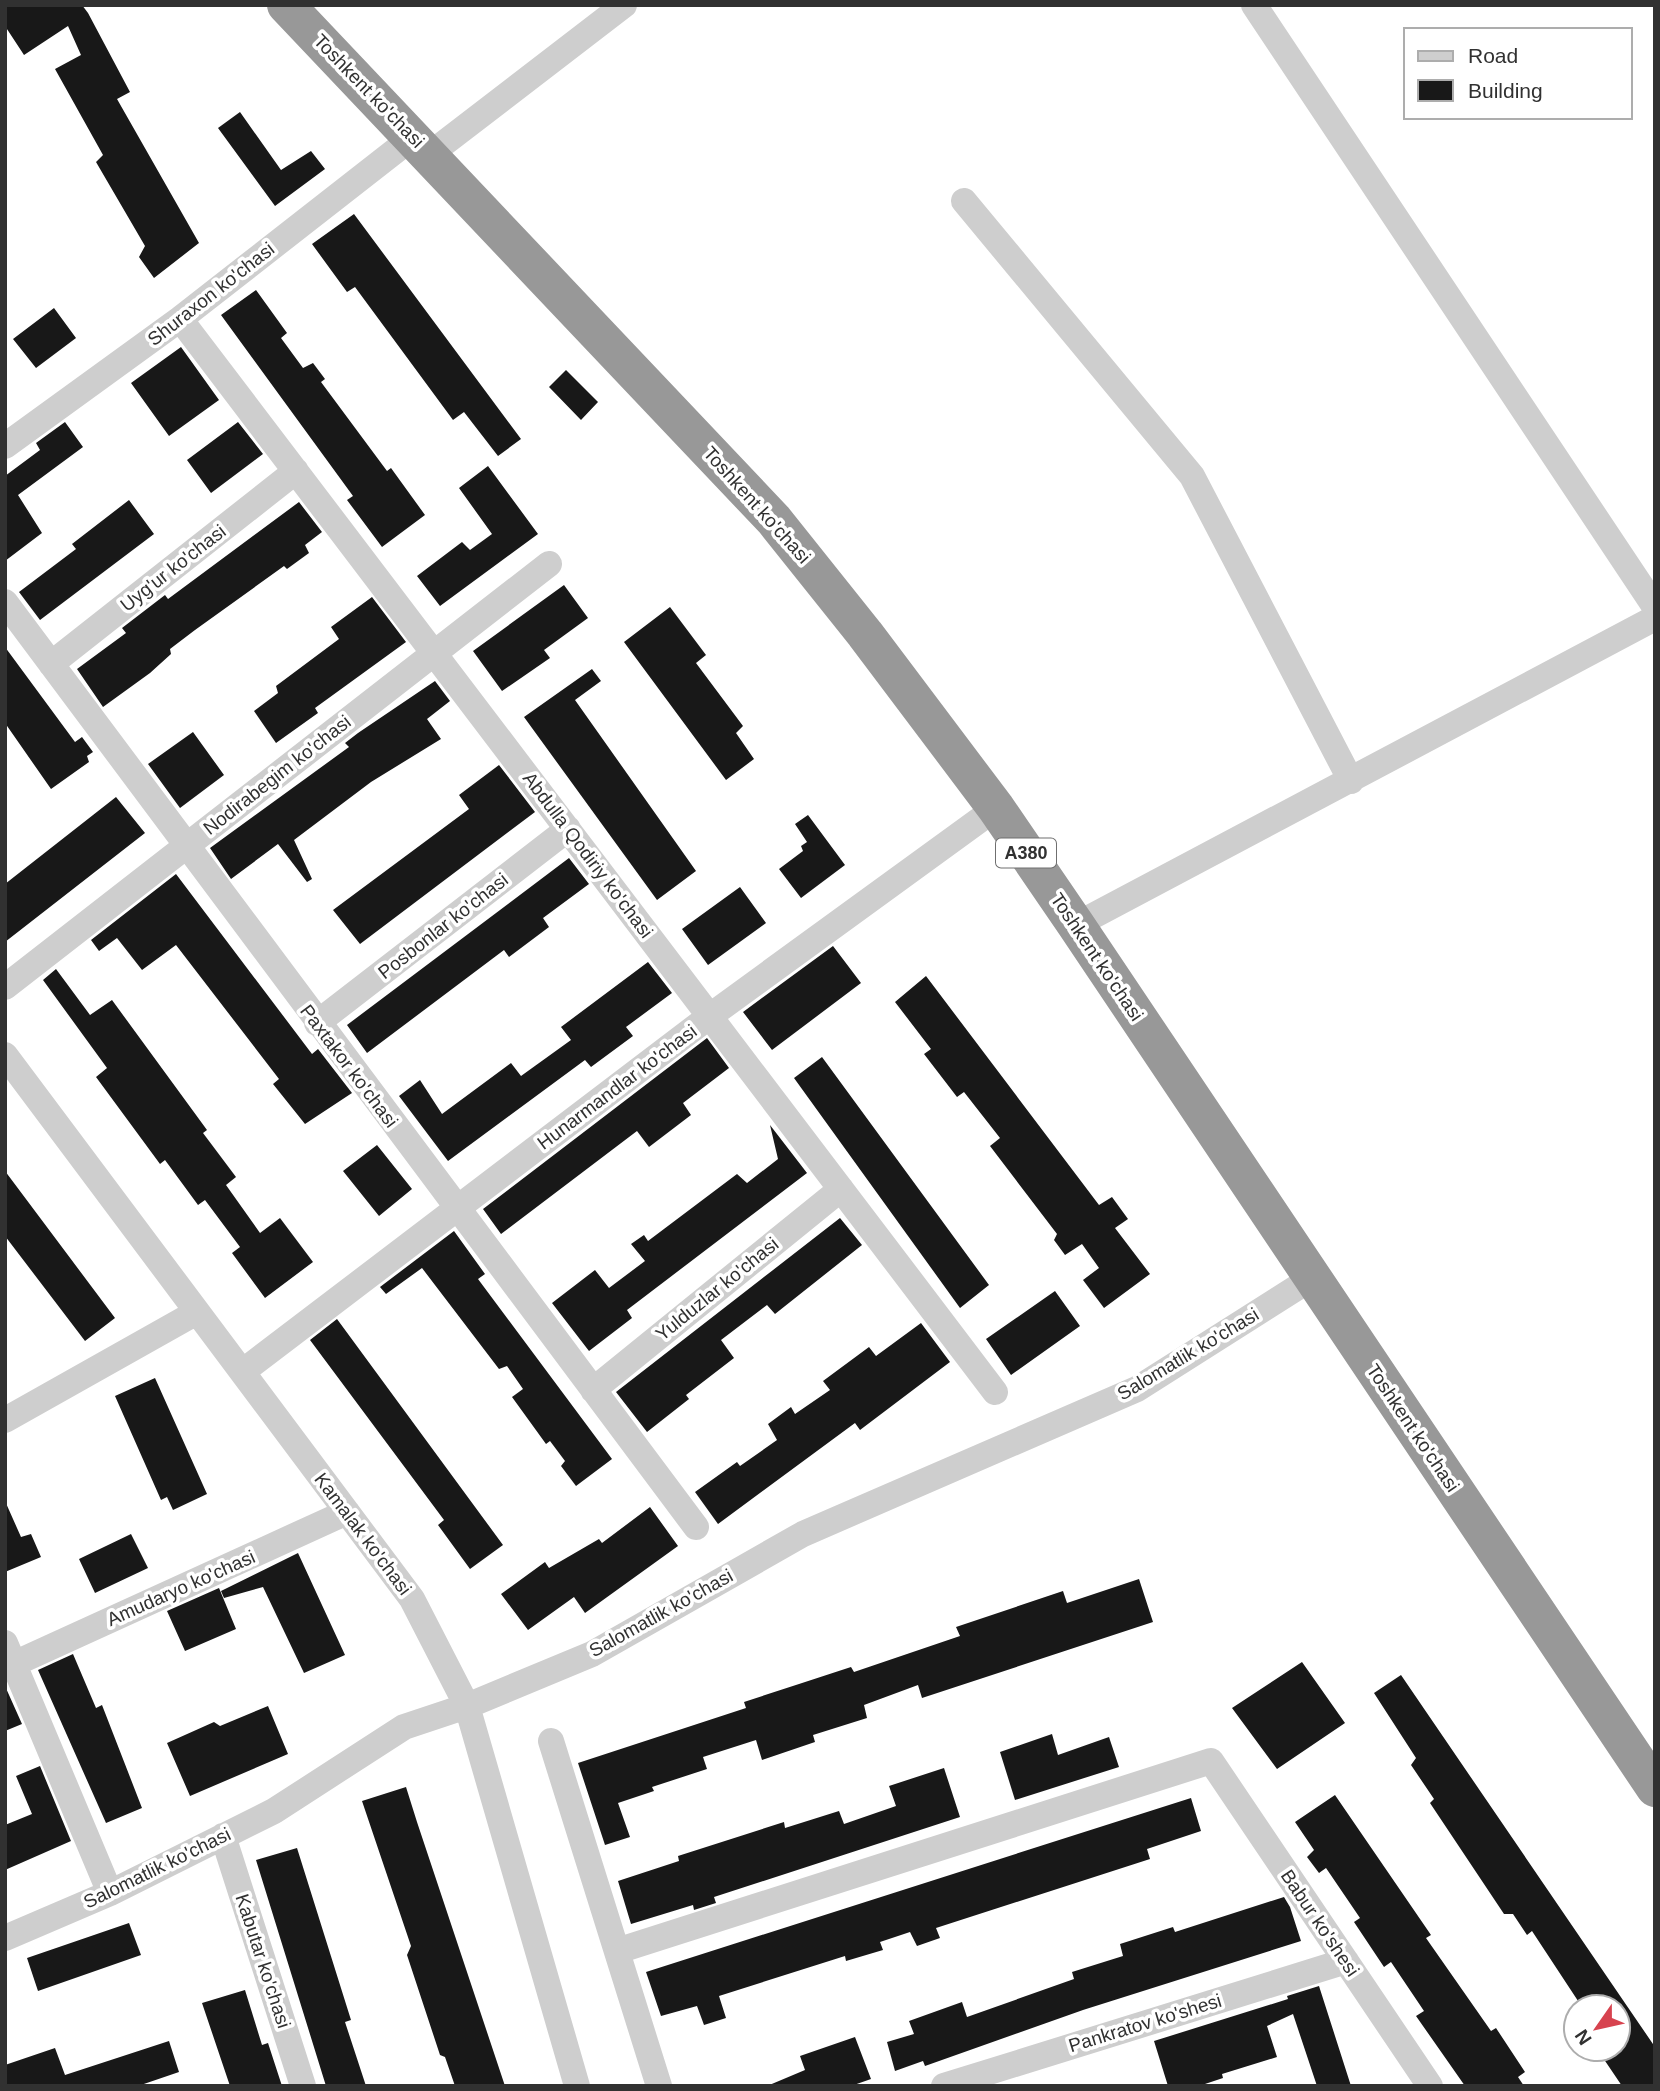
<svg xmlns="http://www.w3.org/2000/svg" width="1660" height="2091" viewBox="0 0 1660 2091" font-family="Helvetica,sans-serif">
  <rect width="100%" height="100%" fill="#fff"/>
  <path fill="#181818" d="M 5,5 L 82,5 L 88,13 L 130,92 L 117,99 L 199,243 L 154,278 L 139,257 L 145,246 L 96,162 L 103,155 L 55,69 L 81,55 L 68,26 L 24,55 L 5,26 Z
    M 240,112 L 281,170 L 311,151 L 325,169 L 275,206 L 218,128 Z
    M 354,214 L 521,439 L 498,456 L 464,412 L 453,420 L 355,287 L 347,292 L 312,244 Z
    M 256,290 L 287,333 L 281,338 L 303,368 L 313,363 L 325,379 L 321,382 L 387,471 L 391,468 L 425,515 L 382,547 L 347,500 L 353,496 L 221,315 Z
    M 54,308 L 76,338 L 36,368 L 13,339 Z
    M 181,347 L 219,400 L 169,436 L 131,383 Z
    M 566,370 L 598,402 L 581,420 L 549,387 Z
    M 65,422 L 83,447 L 18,495 L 42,533 L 5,561 L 5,476 L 40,450 L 36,443 Z
    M 238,422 L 263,454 L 211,493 L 187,460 Z
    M 488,466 L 538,534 L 440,606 L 417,576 L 462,542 L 470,550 L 492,534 L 459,488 Z
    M 129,500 L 154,534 L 40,620 L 19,592 L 76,549 L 72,544 Z
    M 299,502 L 322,532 L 305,545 L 309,553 L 287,569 L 284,566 L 195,630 L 170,649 L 171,654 L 150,673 L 103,707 L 77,669 L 126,633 L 122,628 L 165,595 L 168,599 Z
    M 564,585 L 588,618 L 544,650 L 550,658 L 502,691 L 473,651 Z
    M 372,597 L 406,642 L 315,708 L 318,713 L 276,743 L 254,711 L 278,693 L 276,686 L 339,639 L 331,627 Z
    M 670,607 L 706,655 L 696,663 L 743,726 L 736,733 L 754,759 L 726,780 L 624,642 Z
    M 5,647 L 75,742 L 82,737 L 93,752 L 87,756 L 89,762 L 51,789 L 5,723 Z
    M 592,669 L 601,681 L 575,700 L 696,871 L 657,900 L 524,717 Z
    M 435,681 L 450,701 L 427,719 L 441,739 L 371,782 L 294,840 L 312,879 L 307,882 L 278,844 L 231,879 L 210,848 L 349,747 L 345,743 L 358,733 Z
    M 193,732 L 224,775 L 180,808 L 148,764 Z
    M 499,765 L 535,812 L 360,944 L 333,910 L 469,809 L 459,795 Z
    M 116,797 L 145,833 L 5,942 L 5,884 Z
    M 808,815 L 845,865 L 801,898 L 779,869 L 803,851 L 801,846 L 807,842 L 795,824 Z
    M 569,858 L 589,884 L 543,918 L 549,927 L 509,957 L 504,950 L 367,1053 L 347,1025 Z
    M 176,874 L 312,1054 L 318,1049 L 352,1093 L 305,1124 L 273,1084 L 279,1079 L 176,945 L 142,970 L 117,938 L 99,951 L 91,940 Z
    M 740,887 L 766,923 L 708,965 L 682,929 Z
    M 833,946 L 861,983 L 772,1050 L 743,1012 Z
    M 648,962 L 672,993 L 626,1027 L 633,1036 L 591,1067 L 585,1060 L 448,1161 L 399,1096 L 420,1080 L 442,1114 L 511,1063 L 521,1076 L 571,1040 L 561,1027 Z
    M 56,969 L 90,1015 L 112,1000 L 207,1130 L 203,1133 L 236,1177 L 226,1185 L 260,1233 L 280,1218 L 313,1262 L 265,1298 L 232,1253 L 240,1247 L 205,1200 L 198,1205 L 165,1160 L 160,1164 L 96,1077 L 107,1068 L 43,980 Z
    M 926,976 L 1099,1205 L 1112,1197 L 1128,1219 L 1115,1228 L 1150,1274 L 1104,1308 L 1083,1280 L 1099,1268 L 1082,1244 L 1065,1255 L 1054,1240 L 1057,1234 L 990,1146 L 1000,1138 L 964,1092 L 957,1097 L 924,1054 L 931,1049 L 895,1002 Z
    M 707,1038 L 729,1068 L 683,1103 L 691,1115 L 649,1147 L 637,1131 L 501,1234 L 483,1209 Z
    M 822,1057 L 989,1285 L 960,1308 L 794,1078 Z
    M 770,1125 L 807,1173 L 627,1310 L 632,1318 L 589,1351 L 552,1303 L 595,1270 L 609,1288 L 645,1261 L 631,1244 L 644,1235 L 648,1241 L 737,1174 L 747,1183 L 778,1159 Z
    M 377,1145 L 412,1189 L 379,1216 L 343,1171 Z
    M 5,1171 L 115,1318 L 85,1341 L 5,1236 Z
    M 840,1218 L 862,1245 L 775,1314 L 767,1305 L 721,1340 L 734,1358 L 686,1395 L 689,1399 L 647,1432 L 616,1392 Z
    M 454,1231 L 485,1274 L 478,1279 L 612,1459 L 576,1486 L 561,1466 L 565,1461 L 550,1441 L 546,1444 L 512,1397 L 523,1389 L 507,1366 L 499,1369 L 422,1268 L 386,1294 L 380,1287 Z
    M 1055,1291 L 1080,1326 L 1011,1375 L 986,1339 Z
    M 337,1319 L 503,1545 L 470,1569 L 438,1525 L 444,1520 L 310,1340 Z
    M 921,1323 L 950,1362 L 860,1430 L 855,1423 L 718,1524 L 695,1492 L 737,1462 L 740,1466 L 777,1440 L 768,1424 L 791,1407 L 795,1414 L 830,1390 L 823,1381 L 869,1347 L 876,1356 Z
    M 155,1378 L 207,1494 L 173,1510 L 167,1497 L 161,1500 L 115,1396 Z
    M 5,1501 L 21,1537 L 31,1534 L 41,1557 L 5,1572 Z
    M 650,1507 L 678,1546 L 585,1613 L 574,1597 L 528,1630 L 501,1594 L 545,1562 L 549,1568 L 599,1539 L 602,1543 Z
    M 131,1534 L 148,1568 L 95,1593 L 79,1559 Z
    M 298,1553 L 345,1655 L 304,1673 L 263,1587 L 224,1598 L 221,1591 Z
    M 1139,1579 L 1153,1622 L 922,1698 L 918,1685 L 864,1705 L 867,1718 L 813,1735 L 815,1742 L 762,1760 L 756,1740 L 703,1757 L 707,1769 L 652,1787 L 654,1791 L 618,1803 L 630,1837 L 605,1845 L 578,1763 L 746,1708 L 744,1702 L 799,1684 L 851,1667 L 854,1672 L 960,1636 L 956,1627 L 1063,1591 L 1067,1603 Z
    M 219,1588 L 236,1629 L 185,1651 L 167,1611 Z
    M 73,1654 L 96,1708 L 102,1705 L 142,1808 L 106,1823 L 38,1670 Z
    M 1302,1662 L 1345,1723 L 1277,1769 L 1232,1708 Z
    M 1401,1675 L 1655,2047 L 1655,2086 L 1622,2086 L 1597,2049 L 1618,2049 L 1618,2007 L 1582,2007 L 1532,1931 L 1527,1935 L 1513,1914 L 1504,1914 L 1430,1803 L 1434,1799 L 1411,1765 L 1416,1758 L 1374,1693 Z
    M 5,1686 L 22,1724 L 5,1731 Z
    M 268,1706 L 288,1754 L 190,1796 L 167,1743 L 214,1722 L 220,1726 Z
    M 1052,1734 L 1058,1755 L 1109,1737 L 1119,1767 L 1015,1800 L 1000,1752 Z
    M 40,1766 L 71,1841 L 5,1870 L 5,1825 L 32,1814 L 16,1776 Z
    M 944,1768 L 960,1817 L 714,1897 L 716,1903 L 694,1910 L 693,1905 L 631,1924 L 618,1881 L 679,1861 L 678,1856 L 784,1822 L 785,1828 L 839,1811 L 844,1824 L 896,1806 L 889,1786 Z
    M 406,1787 L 417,1822 L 505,2086 L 455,2086 L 445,2057 L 440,2055 L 407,1955 L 411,1946 L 362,1801 Z
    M 1335,1795 L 1431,1935 L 1426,1938 L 1491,2031 L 1496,2028 L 1525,2072 L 1518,2077 L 1524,2086 L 1465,2086 L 1416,2016 L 1424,2011 L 1391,1962 L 1384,1967 L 1354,1922 L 1360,1918 L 1326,1868 L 1319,1873 L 1307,1857 L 1314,1850 L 1295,1822 Z
    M 1191,1798 L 1201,1831 L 1147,1849 L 1150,1859 L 936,1928 L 940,1938 L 917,1946 L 910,1932 L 880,1942 L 883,1950 L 846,1961 L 845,1956 L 719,1996 L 726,2018 L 704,2025 L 697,2006 L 661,2016 L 646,1972 Z
    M 297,1848 L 351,2020 L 345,2022 L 366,2086 L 326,2086 L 256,1860 Z
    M 1284,1897 L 1290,1907 L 1301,1941 L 1083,2010 L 925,2066 L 923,2061 L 895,2071 L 887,2042 L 914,2034 L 909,2021 L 962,2002 L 967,2017 L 1074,1979 L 1072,1972 L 1123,1956 L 1120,1944 L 1173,1927 L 1175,1932 Z
    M 129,1923 L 141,1955 L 38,1991 L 27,1958 Z
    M 1319,1986 L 1351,2086 L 1317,2086 L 1293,2014 L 1267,2026 L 1277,2057 L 1222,2074 L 1223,2078 L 1199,2086 L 1168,2086 L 1154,2041 L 1288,1999 L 1287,1996 Z
    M 245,1990 L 262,2045 L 268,2043 L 282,2086 L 230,2086 L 202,2003 Z
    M 855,2037 L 871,2079 L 851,2086 L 767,2086 L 805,2070 L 800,2056 Z
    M 169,2041 L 179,2072 L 138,2086 L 5,2086 L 5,2065 L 55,2048 L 65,2075 Z"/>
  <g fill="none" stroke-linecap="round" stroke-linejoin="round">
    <path stroke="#cecece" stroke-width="26" d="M 1254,5 L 1655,607
      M 430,154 L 624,5
      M 964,201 L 1192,476 L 1351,781
      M 180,319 L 995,1392
      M 5,446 L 180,319 L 413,137
      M 5,602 L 696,1527
      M 51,664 L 296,471
      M 1076,925 L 1655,618
      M 5,987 L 549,564
      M 317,1023 L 568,829
      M 5,1055 L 412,1599 L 467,1706 L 577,2086
      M 242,1372 L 710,1016 L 996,808
      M 593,1390 L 841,1189
      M 5,1420 L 197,1312
      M 5,1643 L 110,1893
      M 5,1668 L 347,1512
      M 551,1741 L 659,2086
      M 223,1836 L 303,2086
      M 5,1938 L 110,1893 L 274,1811 L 404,1727 L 467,1706 L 592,1654 L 803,1534 L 1137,1389 L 1312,1278
      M 617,1951 L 1211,1761 L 1430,2086
      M 944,2086 L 1346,1961"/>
    <path stroke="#989898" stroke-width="38" d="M 286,5 L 774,520 L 865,634 L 996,808 L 1076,925 L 1655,1788"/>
  </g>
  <g text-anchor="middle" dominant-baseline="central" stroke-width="7" stroke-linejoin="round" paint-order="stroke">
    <rect fill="#fff" stroke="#6f6f6f" stroke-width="2" x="996" y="838.5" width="60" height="29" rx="5"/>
    <g font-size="18" font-weight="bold" fill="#313131">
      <text x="1026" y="853">A380</text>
    </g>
    <g font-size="19" fill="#313131" stroke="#fff">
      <text transform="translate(369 91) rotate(46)">Toshkent ko'chasi</text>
      <text transform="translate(211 294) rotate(-38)">Shuraxon ko'chasi</text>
      <text transform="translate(757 505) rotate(48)">Toshkent ko'chasi</text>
      <text transform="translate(173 568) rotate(-38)">Uyg'ur ko'chasi</text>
      <text transform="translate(277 775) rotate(-38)">Nodirabegim ko'chasi</text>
      <text transform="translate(588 855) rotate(53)">Abdulla Qodiriy ko'chasi</text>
      <text transform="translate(443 926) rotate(-38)">Posbonlar ko'chasi</text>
      <text transform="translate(1097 957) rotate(56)">Toshkent ko'chasi</text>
      <text transform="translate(349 1066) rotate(53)">Paxtakor ko'chasi</text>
      <text transform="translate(617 1087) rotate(-37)">Hunarmandlar ko'chasi</text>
      <text transform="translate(717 1289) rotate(-39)">Yulduzlar ko'chasi</text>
      <text transform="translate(1188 1354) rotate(-31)">Salomatlik ko'chasi</text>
      <text transform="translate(1413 1428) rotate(56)">Toshkent ko'chasi</text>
      <text transform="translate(363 1534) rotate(53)">Kamalak ko'chasi</text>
      <text transform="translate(181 1588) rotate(-24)">Amudaryo ko'chasi</text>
      <text transform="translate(661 1613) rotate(-29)">Salomatlik ko'chasi</text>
      <text transform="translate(157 1868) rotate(-26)">Salomatlik ko'chasi</text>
      <text transform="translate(1320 1923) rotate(56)">Babur ko'shesi</text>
      <text transform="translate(263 1961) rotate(72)">Kabutar ko'chasi</text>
      <text transform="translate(1145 2023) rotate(-17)">Pankratov ko'shesi</text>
    </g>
  </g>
  <rect width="1660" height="2091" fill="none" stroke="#313131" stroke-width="14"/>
  <rect x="1404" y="28" width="228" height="91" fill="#ffffff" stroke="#adadad" stroke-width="2"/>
  <rect x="1418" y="51" width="35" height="10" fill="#cecece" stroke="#adadad" stroke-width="2"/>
  <text x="1468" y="63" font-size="21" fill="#313131">Road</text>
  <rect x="1418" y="80" width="35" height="21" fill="#181818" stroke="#adadad" stroke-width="2"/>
  <text x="1468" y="98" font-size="21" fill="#313131">Building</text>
  <g transform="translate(1597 2028) rotate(236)"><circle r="33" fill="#ffffff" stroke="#adadad" stroke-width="2"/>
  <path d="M0-5L12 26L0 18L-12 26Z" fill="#d7434f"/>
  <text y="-10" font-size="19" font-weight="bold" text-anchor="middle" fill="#313131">N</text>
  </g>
</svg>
